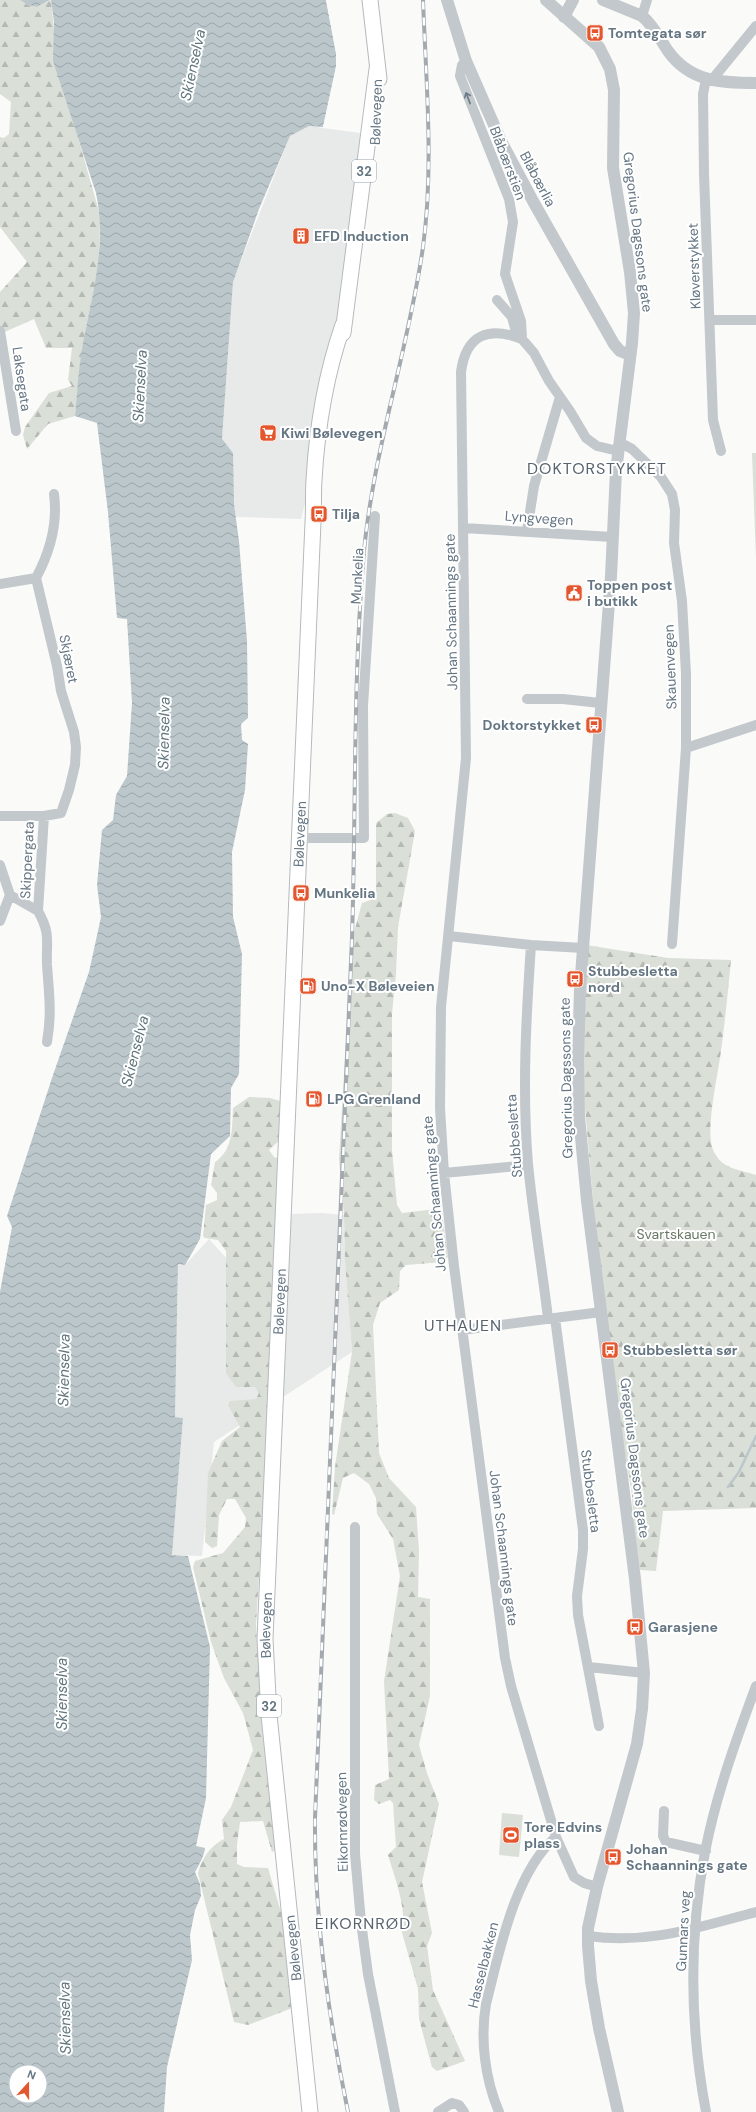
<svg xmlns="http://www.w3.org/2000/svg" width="756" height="2112" viewBox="0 0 756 2112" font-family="'DM Sans',sans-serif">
  <defs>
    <pattern id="forest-firs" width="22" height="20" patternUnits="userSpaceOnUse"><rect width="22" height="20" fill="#dadfd7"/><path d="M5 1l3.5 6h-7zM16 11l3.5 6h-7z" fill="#b4b9b4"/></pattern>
    <pattern id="water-waves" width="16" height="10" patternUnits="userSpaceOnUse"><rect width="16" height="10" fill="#bbc7cb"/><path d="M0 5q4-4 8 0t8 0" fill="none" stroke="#9ca6aa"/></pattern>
  </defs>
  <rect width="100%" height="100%" fill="#fafaf8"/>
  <path fill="#e8e9e9" d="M 309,126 L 367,134 L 344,291 L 309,488 L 301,519 L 236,517 L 222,439 L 233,281 L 290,136 Z
    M 322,1213 L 344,1215 L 345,1261 L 352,1352 L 214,1442 L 202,1556 L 172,1555 L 183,1418 L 175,1417 L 178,1264 L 185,1265 L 209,1239 L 228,1260 L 277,1265 L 291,1214 Z"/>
  <path fill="url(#forest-firs)" d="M 0,0 L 20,0 L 28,5 L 37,7 L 51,0 L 55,40 L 73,120 L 100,215 L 99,271 L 81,357 L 75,416 L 48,424 L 27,449 L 23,435 L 25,427 L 49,393 L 72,386 L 68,380 L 72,348 L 46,348 L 34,319 L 0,334 L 0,292 L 27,262 L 0,227 L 0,137 L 4,138 L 9,134 L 11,102 L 0,94 Z
    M 395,813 L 408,818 L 415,831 L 398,927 L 396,974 L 392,1013 L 392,1150 L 397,1205 L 402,1213 L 436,1209 L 442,1211 L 448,1257 L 443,1262 L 406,1265 L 400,1271 L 399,1290 L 380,1303 L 373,1325 L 379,1453 L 389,1478 L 416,1507 L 419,1551 L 418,1597 L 430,1599 L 430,1696 L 419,1745 L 427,1773 L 439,1804 L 422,1882 L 432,1933 L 427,1946 L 433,1990 L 465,2061 L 437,2071 L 432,2067 L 419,2019 L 418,1989 L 401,1929 C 409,1915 393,1872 388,1855 L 396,1847 L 393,1803 L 390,1800 L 379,1804 L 374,1800 L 375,1785 L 389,1779 L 384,1681 L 400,1576 L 393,1539 L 377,1514 L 376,1498 L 369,1484 L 354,1473 L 343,1478 L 334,1515 L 332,1514 L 335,1467 L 352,1352 L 345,1261 L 344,1215 L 339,1159 L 352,940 L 362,903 L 376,898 L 376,823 L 387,814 Z
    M 586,945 L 668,958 L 731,960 C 728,991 725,1021 721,1051 C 718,1074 705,1131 713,1150 C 722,1170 739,1169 756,1175 L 756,1508 L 663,1511 L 656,1571 L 640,1570 L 634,1542 L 632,1494 L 621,1434 L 598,1257 L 581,1062 Z
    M 249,1097 L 270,1098 L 280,1101 L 282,1110 L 281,1139 L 269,1150 L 274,1157 L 282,1160 L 277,1277 L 256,1625 L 262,1725 L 276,1850 L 272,1852 L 263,1821 L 240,1822 L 237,1845 L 237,1864 L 244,1867 L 268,1868 L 283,1919 L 292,2008 L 248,2025 L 234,2022 L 198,1873 C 202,1858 210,1846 224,1839 L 222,1820 L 231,1807 L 253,1750 L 243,1713 L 224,1678 L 211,1642 L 193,1567 L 195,1561 L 223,1553 L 245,1527 L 246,1518 L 235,1499 L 227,1499 L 219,1515 L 217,1546 L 212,1548 L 205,1542 L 208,1473 L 222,1441 L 240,1427 L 228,1405 L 230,1401 L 256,1399 L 259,1393 L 255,1387 L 236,1387 L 226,1373 L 226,1251 L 218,1240 L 205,1238 L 203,1236 L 206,1205 L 217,1200 L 217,1193 L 211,1185 L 215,1162 C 233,1150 232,1129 233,1108 Z"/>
  <path fill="#dadfd7" d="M 752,453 L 756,453 L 756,558 Z
    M 502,1813 L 523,1815 L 519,1857 L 499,1855 Z"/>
  <path fill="url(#water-waves)" fill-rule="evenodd" d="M 20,0 L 50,0 L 37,7 L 28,5 Z
    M 51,0 L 326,0 L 336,53 L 336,67 L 323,127 L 309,126 L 290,136 L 259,209 L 233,282 L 222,439 L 233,453 L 234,504 L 239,541 L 247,641 L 248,718 L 241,724 L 242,740 L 248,744 L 245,790 L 232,852 L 233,917 L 242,954 L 239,1074 L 231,1088 L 230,1136 L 211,1154 L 200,1239 L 185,1265 L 178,1264 L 175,1417 L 183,1418 L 172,1555 L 188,1556 L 210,1647 L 206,1798 L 196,1846 L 205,1848 C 205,1854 198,1867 195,1872 L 200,1884 L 201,1896 L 195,1910 L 190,1935 L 192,1960 L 167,2067 L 164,2112 L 0,2112 L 0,1292 L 12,1227 L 7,1216 L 53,1075 L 89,972 L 101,917 L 97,885 L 102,830 L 113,820 L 116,795 L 127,776 L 132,703 L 127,619 L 117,618 L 108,512 L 97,423 L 75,416 C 77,396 78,375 81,355 C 90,301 108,249 96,193 L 53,61 L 54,22 ZM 16,2072 L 40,2072 L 40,2096 L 16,2096 Z"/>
  <path fill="#fafaf8" d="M 326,0 L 328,0 L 331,10 L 338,53 L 338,66 L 325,127 L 323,127 L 336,67 L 336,53 Z"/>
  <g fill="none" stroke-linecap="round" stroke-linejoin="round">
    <path stroke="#bbc7cb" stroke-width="2.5" d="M 728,1487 L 739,1472 L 756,1436"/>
    <defs>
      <g id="primary">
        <path d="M 370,0 L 379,79"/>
        <path d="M 343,333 L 377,69"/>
        <path id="s1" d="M 310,2112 L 269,1715 L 265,1639 L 313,522 C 314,508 313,493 314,480 C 317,427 326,374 343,325"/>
      </g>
    </defs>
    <use href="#primary" stroke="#b5babe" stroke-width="17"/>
    <path stroke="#c3c8cc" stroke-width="10" d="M 642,16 L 647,0
      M 466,61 L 462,65 L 460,76 L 509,199 L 513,222 L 505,274 L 521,321 L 522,339 L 534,353 L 549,381 L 570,411 L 586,438 L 597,446 L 618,451
      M 706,79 L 703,94 L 704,174 L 713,420 L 721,451
      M 711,81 L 756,26
      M 497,300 L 512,317 L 516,332
      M 710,320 L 756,320
      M 0,331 L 16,431
      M 522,339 C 489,326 466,334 461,372 L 466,758 L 441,1007 L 440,1108 L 444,1173 L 454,1266 L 505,1658 L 511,1686 L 556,1837 L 574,1877 L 584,1883 L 597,1887
      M 619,442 L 632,449 L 661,477 L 672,494 L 675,510 L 674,543 L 682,601 L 686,674 L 686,748 L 672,944
      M 463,528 L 612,537
      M 527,531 L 534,486 L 560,397
      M 0,584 L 36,578
      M 527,699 L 563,699 L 600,703
      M 686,748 L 756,725
      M 0,816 L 44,816 L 61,813 L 69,790 L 75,765 L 76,747 L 74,732 L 61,691 L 57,666 L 36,578 C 50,552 58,524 54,494
      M 44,816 L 38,911 C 51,934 46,941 47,965 C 49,994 52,1013 47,1042
      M 300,838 L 364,838 L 363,706 L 375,516
      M 0,865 L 10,895 L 38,911
      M 0,921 L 10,895
      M 449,936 L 531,945 L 583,948
      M 531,945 C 526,1019 522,1091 528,1164 C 533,1216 542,1267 548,1318
      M 444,1173 L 528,1165
      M 555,1318 L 583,1530 L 583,1549 L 577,1596 L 578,1615 L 599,1726
      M 462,1330 L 601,1312
      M 355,1527 L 355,1854 L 361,1922 L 368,1974 L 395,2112
      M 589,1667 L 644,1673
      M 664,1811 L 663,1836 L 666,1842 L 706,1851
      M 588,1936 C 649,1945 698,1927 756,1912
      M 438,2112 L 452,2103 L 459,2105 L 464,2112
      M 499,2112 C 485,2079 480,2039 486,2004 C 499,1953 515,1871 556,1837
      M 706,2112 C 690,2027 689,1937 705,1852 C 716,1795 736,1740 756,1686"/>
    <path stroke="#c3c8cc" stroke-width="12" d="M 447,0 L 466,61 L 501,141 L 534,203 L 614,344 L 620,351 L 630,355
      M 546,0 L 599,47 L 610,69 L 614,90 L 613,168 L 630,272 L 634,313 L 632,343 L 616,471 L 611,576 L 580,989 L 578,1061 L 579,1116 L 587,1201 L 635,1579 L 644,1673 L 642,1709 L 637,1744 L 597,1887 L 588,1928 L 588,1946 L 591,1981 L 599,2028 L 618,2112
      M 603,0 L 642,16 C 653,25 660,39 668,51 C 690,82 721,83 756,83
      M 564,17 L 573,0"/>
    <use href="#primary" stroke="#fff" stroke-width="15"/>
    <defs>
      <path id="rail" d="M 348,2112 C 328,2015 314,1917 315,1818 C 326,1525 341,1232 352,938 C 356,813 353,687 363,563 C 371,456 408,353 423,247 C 434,167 426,81 423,0"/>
    </defs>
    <use href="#rail" stroke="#a2aab0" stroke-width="4"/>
    <use href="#rail" stroke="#fff" stroke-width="2.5" stroke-dasharray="8" stroke-linecap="butt"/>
  </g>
  <defs><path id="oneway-shaft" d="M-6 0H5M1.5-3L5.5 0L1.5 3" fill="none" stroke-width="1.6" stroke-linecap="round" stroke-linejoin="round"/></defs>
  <use stroke="#6a7a87" href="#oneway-shaft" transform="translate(468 98) rotate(-111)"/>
  <defs>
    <symbol id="bus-square" viewBox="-11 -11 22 22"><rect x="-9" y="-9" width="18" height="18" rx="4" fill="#e4572e" stroke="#fff"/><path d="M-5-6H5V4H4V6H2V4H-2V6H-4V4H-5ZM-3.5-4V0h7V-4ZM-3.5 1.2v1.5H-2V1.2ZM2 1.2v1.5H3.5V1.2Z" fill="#fff"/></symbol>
    <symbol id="building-square" viewBox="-11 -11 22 22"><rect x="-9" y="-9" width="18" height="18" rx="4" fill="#e4572e" stroke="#fff"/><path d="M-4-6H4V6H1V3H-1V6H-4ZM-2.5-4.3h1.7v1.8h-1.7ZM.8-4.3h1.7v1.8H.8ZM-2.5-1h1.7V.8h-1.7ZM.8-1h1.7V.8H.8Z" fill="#fff"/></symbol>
    <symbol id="supermarket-square" viewBox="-11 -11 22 22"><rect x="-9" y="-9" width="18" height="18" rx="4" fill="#e4572e" stroke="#fff"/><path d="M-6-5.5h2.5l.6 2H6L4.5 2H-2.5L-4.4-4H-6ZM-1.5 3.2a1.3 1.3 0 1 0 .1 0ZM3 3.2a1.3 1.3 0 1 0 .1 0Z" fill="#fff"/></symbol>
    <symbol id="civic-square" viewBox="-11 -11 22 22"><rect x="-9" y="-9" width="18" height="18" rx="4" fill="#e4572e" stroke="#fff"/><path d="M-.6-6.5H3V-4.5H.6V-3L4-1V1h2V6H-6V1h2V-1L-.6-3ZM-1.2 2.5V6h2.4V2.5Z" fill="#fff"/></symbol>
    <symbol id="fuel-square" viewBox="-11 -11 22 22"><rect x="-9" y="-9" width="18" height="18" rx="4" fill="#e4572e" stroke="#fff"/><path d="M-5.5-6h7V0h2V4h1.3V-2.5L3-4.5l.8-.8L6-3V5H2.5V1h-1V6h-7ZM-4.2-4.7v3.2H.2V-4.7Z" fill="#fff"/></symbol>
    <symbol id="stadium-square" viewBox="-11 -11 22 22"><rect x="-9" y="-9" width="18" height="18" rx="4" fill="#e4572e" stroke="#fff"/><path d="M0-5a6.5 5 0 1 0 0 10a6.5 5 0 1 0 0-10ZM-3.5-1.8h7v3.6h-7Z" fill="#fff"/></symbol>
  </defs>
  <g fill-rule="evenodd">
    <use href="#bus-square" x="585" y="23" width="20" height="20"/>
    <use href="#building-square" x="291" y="226" width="20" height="20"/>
    <use href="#supermarket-square" x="258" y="423" width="20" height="20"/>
    <use href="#bus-square" x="309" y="504" width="20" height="20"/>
    <use href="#civic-square" x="564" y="583" width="20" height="20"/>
    <use href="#bus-square" x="584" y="715" width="20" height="20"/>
    <use href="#bus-square" x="291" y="883" width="20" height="20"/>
    <use href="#bus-square" x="565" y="969" width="20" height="20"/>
    <use href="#fuel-square" x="298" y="976" width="20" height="20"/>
    <use href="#fuel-square" x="304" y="1089" width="20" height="20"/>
    <use href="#bus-square" x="600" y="1340" width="20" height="20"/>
    <use href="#bus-square" x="625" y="1617" width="20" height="20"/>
    <use href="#stadium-square" x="501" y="1825" width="20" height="20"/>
    <use href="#bus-square" x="603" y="1847" width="20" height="20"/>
  </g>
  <g text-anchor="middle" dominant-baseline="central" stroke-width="4" stroke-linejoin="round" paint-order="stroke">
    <g fill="#fff" stroke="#939fa8" stroke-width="1">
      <rect x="352" y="160" width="24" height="22" rx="3"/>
      <rect x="257" y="1695" width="24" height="22" rx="3"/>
    </g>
    <g font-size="13" font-weight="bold" fill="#657683">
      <text x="364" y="171">32</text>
      <text x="269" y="1706">32</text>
    </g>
    <g font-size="14" font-weight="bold" fill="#657683" stroke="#fff" text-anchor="start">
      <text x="608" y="33">Tomtegata sør</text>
      <text x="314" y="236">EFD Induction</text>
      <text x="281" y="433">Kiwi Bølevegen</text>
      <text x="332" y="514">Tilja</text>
      <text x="587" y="585">Toppen post<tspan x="587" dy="16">i butikk</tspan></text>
      <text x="581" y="725" text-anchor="end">Doktorstykket</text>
      <text x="314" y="893">Munkelia</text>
      <text x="588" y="971">Stubbesletta<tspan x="588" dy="16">nord</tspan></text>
      <text x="321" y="986">Uno-X Bøleveien</text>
      <text x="327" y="1099">LPG Grenland</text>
      <text x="623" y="1350">Stubbesletta sør</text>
      <text x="648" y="1627">Garasjene</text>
      <text x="524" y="1827">Tore Edvins<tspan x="524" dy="16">plass</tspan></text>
      <text x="626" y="1849">Johan<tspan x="626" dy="16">Schaannings gate</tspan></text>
    </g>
    <g font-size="14" fill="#657683" stroke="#fff">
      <text transform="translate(376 112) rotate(-88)">Bølevegen</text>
      <text transform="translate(508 163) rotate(69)">Blåbærstien</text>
      <text transform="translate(538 179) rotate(62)">Blåbærlia</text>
      <text transform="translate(638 232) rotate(83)">Gregorius Dagssons gate</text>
      <text transform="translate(694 266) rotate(-92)">Kløverstykket</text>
      <text transform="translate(22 379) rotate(82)">Laksegata</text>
      <text transform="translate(539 518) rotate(4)">Lyngvegen</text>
      <text transform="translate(357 576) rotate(-87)">Munkelia</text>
      <text transform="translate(451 612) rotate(-91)">Johan Schaannings gate</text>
      <text transform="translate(69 659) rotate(79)">Skjæret</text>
      <text transform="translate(670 667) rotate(-92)">Skauenvegen</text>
      <text stroke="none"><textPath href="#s1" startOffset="1281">Bølevegen</textPath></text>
      <text transform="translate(27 860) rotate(-87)">Skippergata</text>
      <text transform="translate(566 1078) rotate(-91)">Gregorius Dagssons gate</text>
      <text transform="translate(514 1136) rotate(-94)">Stubbesletta</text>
      <text transform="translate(434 1194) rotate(-95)">Johan Schaannings gate</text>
      <text stroke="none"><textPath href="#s1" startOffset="813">Bølevegen</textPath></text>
      <text transform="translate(635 1458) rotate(83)">Gregorius Dagssons gate</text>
      <text transform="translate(591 1491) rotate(83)">Stubbesletta</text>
      <text transform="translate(504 1548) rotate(83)">Johan Schaannings gate</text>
      <text stroke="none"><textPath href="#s1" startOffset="489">Bølevegen</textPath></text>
      <text transform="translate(342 1822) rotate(-91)">Eikornrødvegen</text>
      <text transform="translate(683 1931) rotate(-87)">Gunnars veg</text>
      <text transform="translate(293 1948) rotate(-96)">Bølevegen</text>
      <text transform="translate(483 1965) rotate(-76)">Hasselbakken</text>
    </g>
    <g font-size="14" fill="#687a64" stroke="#fff">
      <text x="676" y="1234">Svartskauen</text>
    </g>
    <g font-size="15" font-style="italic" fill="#60757c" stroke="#fff">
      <text transform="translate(193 65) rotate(-78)">Skienselva</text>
      <text transform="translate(140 386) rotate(-87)">Skienselva</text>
      <text transform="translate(164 733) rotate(-89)">Skienselva</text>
      <text transform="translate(135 1051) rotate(-76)">Skienselva</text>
      <text transform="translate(64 1370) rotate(-89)">Skienselva</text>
      <text transform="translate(62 1694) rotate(-90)">Skienselva</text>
      <text transform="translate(65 2018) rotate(-91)">Skienselva</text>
    </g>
    <g font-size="16" letter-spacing="1" fill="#57646e" stroke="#fff">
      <text x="597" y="468">DOKTORSTYKKET</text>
      <text x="463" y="1325">UTHAUEN</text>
      <text x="363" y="1923">EIKORNRØD</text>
    </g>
  </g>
  <g transform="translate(28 2084) rotate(21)"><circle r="19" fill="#ffffff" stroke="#c1c8cd"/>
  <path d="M0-3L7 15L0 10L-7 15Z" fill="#e4572e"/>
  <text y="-6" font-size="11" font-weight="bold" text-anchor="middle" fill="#657683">N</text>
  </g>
</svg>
